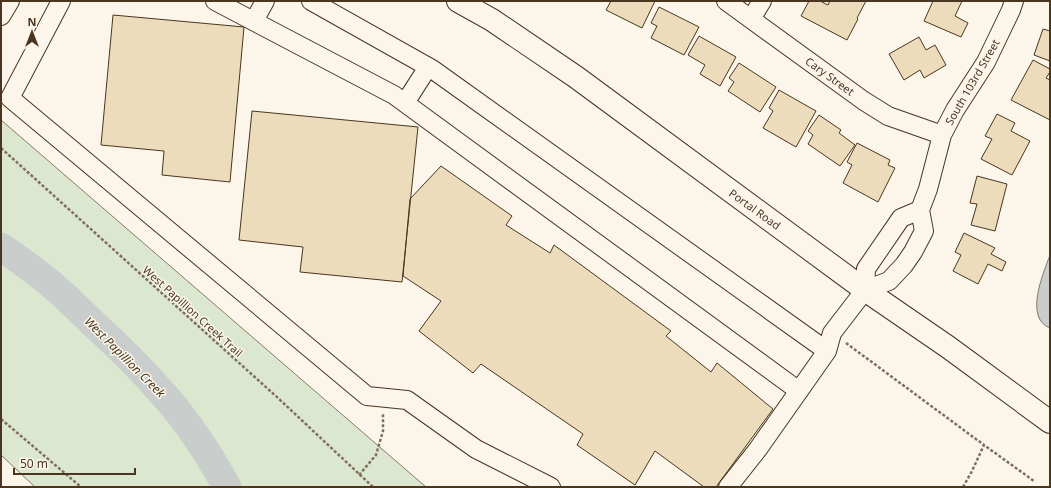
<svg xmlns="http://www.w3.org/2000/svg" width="1051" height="488" viewBox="0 0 1051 488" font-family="'Noto Sans',sans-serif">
  <rect width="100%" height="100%" fill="#fbf6e9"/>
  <path fill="#dce7d0" stroke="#887966" d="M 1,120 L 426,487 L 35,487 L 1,455 Z"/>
  <path fill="#c9cecd" stroke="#887966" d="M 1050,255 L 1050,328 C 1024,318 1043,274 1050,255 Z"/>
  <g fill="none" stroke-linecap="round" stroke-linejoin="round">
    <path stroke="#c9cecd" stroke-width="29" d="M 1,247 C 18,259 36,271 52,285 C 68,298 82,313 97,327 C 120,348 142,370 163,394 C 188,422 209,454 227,487"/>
  </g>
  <path fill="#ecdcbc" stroke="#4a3520" d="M 611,1 L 655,1 L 642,28 L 606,10 Z
    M 809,1 L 820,1 L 828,5 L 830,1 L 866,1 L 857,18 L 858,19 L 847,40 L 801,16 Z
    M 933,1 L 962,1 L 955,16 L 968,23 L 961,37 L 924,21 Z
    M 659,7 L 699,27 L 684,55 L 651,38 L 657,26 L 651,23 Z
    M 113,15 L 244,27 L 230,182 L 162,175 L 164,151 L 101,145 Z
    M 1043,29 L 1050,31 L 1050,61 L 1034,55 Z
    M 699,36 L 736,57 L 720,86 L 700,74 L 705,65 L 688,55 Z
    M 919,37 L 926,50 L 935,45 L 946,65 L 924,78 L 920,70 L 904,80 L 889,54 Z
    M 1033,60 L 1050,69 L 1050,72 L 1046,78 L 1050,80 L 1050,120 L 1011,100 Z
    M 739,63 L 776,87 L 760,112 L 728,91 L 734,82 L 729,78 Z
    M 779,90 L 816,111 L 796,147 L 763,128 L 773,111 L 769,108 Z
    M 252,111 L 418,127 L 402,282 L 300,272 L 303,247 L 239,240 Z
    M 997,114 L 1015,123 L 1011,131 L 1030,141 L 1012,175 L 981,159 L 992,139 L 985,136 Z
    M 819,115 L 841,130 L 839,133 L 855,145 L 840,166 L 808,144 L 813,135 L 808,131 Z
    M 857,143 L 890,160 L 888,165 L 895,168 L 878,202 L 843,183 L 852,165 L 847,162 Z
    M 441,166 L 512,216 L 506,225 L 550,253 L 554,245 L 671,331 L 666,336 L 711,372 L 717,363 L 773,409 L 716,487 L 704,487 L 655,451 L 635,485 L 577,445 L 583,434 L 481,364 L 473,373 L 419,331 L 441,301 L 403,276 L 410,199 Z
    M 977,176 L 1007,184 L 995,231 L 971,225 L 977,204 L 970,203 Z
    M 964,233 L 995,248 L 991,254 L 1006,262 L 1002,271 L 988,264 L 978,284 L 953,271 L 961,255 L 955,252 Z"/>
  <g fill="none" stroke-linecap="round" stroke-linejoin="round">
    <defs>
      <path id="minor" d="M 61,1 L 10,98 L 367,396 L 407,400 L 476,449 L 551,487
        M 215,1 L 394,95 L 799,391
        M 311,1 L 432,69 L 827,351
        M 726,1 L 864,101 L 888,116 L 942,135
        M 1,16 L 10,1
        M 751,19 L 762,1
        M 254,21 L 265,1
        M 405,103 L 428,67
        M 865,290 L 889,281 L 904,265 L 913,252 L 924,231 L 920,210 L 928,189 L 942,135 L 955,110 L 986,62 L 1011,10 L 1014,1
        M 865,290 L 866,269 L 901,218 L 920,210
        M 728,487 L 758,449 L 827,351 L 832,333 L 865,290"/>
      <path id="major" d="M 458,1 L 492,20 L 576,77 L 865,290 L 948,347 L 1050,422"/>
    </defs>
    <use href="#minor" stroke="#4a3520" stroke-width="20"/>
    <use href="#major" stroke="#4a3520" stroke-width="24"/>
    <path stroke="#7f6f5c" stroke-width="2.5" stroke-dasharray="3 2" stroke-linecap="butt" d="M 1,148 L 278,398 L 373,487
      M 846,343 L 984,445
      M 1,419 L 81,487
      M 359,475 L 376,455 L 383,431 L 383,414
      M 963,487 L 972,471 L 984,445 L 1034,481"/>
    <use href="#minor" stroke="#fbf6e9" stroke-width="18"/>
    <use href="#major" stroke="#fbf6e9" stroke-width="22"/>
  </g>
  <g text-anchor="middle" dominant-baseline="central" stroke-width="3" stroke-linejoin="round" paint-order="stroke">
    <g font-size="11" fill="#4a3520" stroke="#fbf6e9">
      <text transform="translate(830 76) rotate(36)">Cary Street</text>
      <text transform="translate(972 82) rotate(-60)">South 103rd Street</text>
      <text transform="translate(755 209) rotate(36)">Portal Road</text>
      <text transform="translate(193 311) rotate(42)">West Papillion Creek Trail</text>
    </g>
    <g font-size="12" font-style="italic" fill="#4a3520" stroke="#fbf6e9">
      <text transform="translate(125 357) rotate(45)">West Papillion Creek</text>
    </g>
  </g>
  <rect width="1051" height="488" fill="none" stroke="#4a3520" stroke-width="4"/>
  <g transform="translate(32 32)" stroke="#fbf6e9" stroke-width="3" paint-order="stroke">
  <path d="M0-3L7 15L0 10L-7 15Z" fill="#4a3520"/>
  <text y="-6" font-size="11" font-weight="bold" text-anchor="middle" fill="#4a3520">N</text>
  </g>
  <path d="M14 468v6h121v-6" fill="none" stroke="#4a3520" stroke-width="2"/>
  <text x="20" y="468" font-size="12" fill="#4a3520" stroke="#fbf6e9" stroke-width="3" paint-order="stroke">50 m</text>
</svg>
